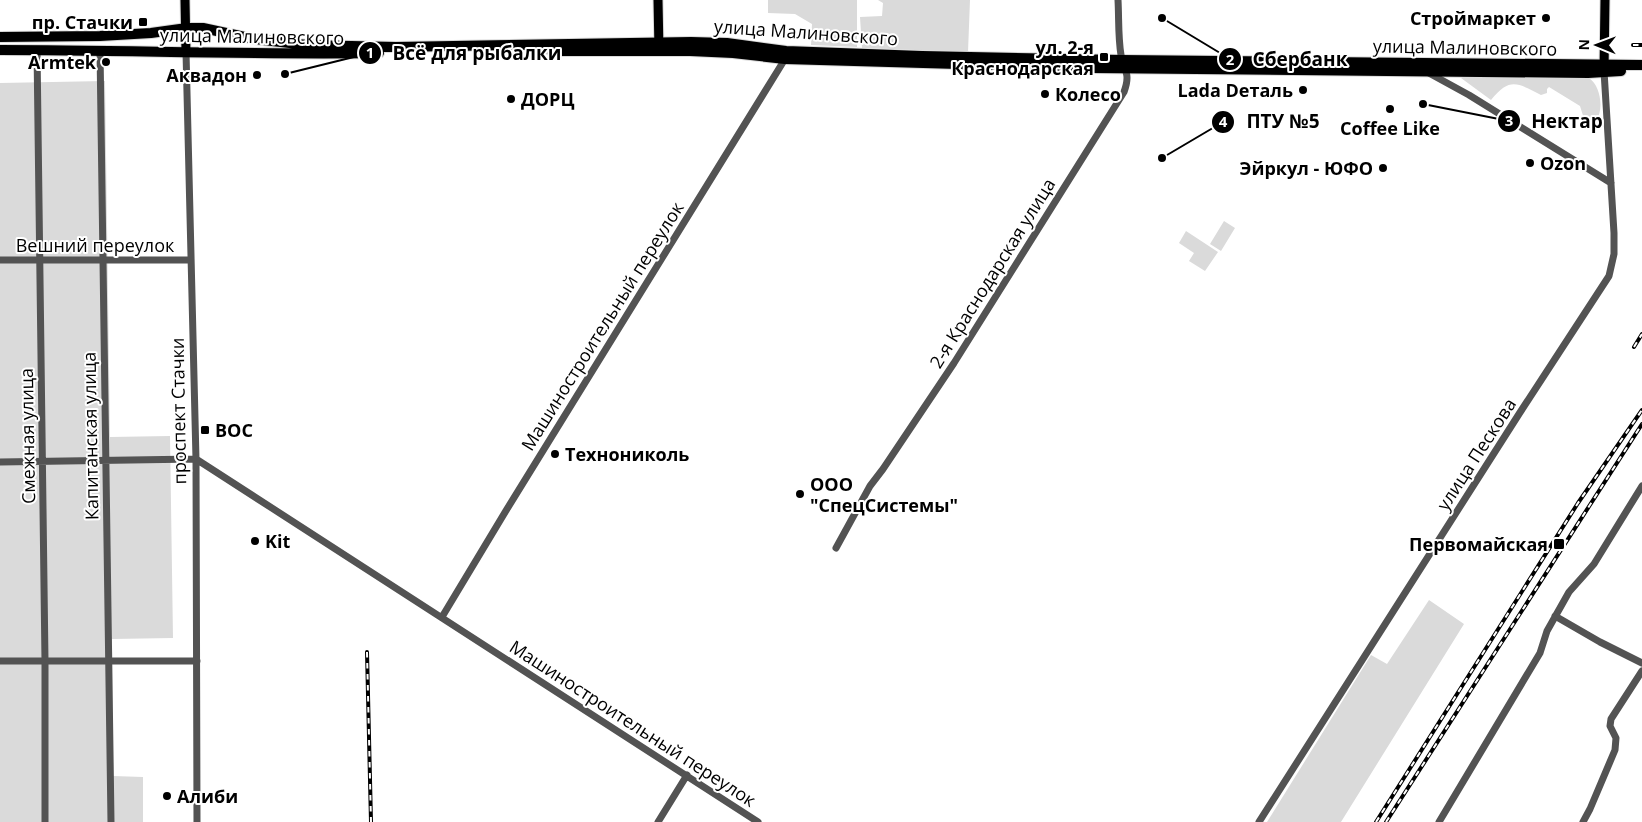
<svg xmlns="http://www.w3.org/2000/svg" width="1642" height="822" viewBox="0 0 1642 822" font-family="'Open Sans',sans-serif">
  <rect width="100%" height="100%" fill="#fff"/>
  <path fill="#dadada" d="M 768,0 L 857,0 L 857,47 L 811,45 L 812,24 L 795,14 L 768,13 Z
    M 878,0 L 970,0 L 968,52 L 862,48 L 860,17 L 882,16 L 883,3 Z
    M 1466,75 L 1589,78 C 1601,86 1604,110 1596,121 L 1589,123 L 1585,122 L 1580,106 L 1549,87 L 1547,89 L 1547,93 L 1541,95 C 1517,83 1510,77 1491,100 L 1461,78 Z
    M 105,81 L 110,437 L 170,436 L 173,638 L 112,639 L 113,776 L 143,777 L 143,822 L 0,822 L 0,83 Z
    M 1224,221 L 1235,228 L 1221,251 L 1210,244 Z
    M 1186,231 L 1218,252 L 1205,271 L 1189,261 L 1194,253 L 1179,243 Z
    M 1429,600 L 1464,624 L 1341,822 L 1267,822 L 1371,655 L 1387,664 Z"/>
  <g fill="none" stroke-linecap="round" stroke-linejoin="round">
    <defs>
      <path id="major" d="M 185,0 L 186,52
        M 658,0 L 659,50
        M 1604,71 L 1605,0"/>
      <path id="highway" d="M 0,37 L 100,36 L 151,33 L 187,28 L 203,28 L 254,39 L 307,45 L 396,47 L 691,42 L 727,43 L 786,51 L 922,56 L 1122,60 L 1642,65
        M 0,50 C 126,50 253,55 379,53
        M 551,51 L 690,51 L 733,53 L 785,59 L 1092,68 L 1588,73 L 1621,71"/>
    </defs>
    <use href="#major" stroke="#dbdbdb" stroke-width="11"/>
    <use href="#highway" stroke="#dbdbdb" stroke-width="12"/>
    <path stroke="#535353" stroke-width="7" d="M 37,50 L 45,661 L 45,822
      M 100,50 L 111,822
      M 186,52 L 196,459 L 197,822
      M 1427,72 L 1469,95 L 1611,183
      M 0,260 L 191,260
      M 196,459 L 758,822
      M 0,462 L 196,459
      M 836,548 L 870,486 L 883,469 L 954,363 L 1124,92 C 1131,73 1124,71 1121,55 C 1118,37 1119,18 1118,0
      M 1555,616 L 1600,642 L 1642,663
      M 442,617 L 507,509 L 785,59 L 785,57
      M 0,661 L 197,661
      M 658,822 L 687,775
      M 1259,822 L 1519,414 L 1609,276 L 1614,254 L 1614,233 L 1604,71
      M 1439,822 L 1540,653 L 1547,631 L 1569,592 L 1594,564 L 1642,486
      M 1583,822 L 1590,809 L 1615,750 L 1616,738 L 1610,726 L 1611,719 L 1642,671"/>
    <use href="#major" stroke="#000" stroke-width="9"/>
    <use href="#highway" stroke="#000" stroke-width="10"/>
    <defs>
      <path id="rail" d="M 1633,45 L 1642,45
        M 1634,347 L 1642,334
        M 367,652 L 371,822
        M 1376,822 L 1578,503 L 1642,410
        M 1386,822 L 1642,424"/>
    </defs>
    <use href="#rail" stroke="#000" stroke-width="4"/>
    <use href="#rail" stroke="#fff" stroke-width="2" stroke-dasharray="5.5" stroke-linecap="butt"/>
  </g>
  <g fill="#000" stroke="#fff" stroke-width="2">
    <circle cx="1546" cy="18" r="5"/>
    <rect x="138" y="17" width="10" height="10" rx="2.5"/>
    <rect x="1099" y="52" width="10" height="10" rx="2.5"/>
    <circle cx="106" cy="62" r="5"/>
    <circle cx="257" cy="75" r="5"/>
    <circle cx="1303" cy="90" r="5"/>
    <circle cx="1045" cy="94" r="5"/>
    <circle cx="511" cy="99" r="5"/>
    <circle cx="1390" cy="109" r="5"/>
    <circle cx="1530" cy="163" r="5"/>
    <circle cx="1383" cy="168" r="5"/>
    <rect x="200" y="425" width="10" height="10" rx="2.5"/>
    <circle cx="555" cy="454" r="5"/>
    <circle cx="800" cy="494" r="5"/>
    <circle cx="255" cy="541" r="5"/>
    <rect x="1553" y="538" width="12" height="12" rx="2.5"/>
    <circle cx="167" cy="796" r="5"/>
  </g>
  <g text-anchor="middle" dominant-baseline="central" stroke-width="4" stroke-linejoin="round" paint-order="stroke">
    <g font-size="18" font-weight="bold" fill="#000" stroke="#fff" text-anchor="end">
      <text x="1536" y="18">Строймаркет</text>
      <text x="133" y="22">пр. Стачки</text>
      <text x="1094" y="47">ул. 2-я<tspan x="1094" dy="21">Краснодарская</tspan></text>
      <text x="96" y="62">Armtek</text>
      <text x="247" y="75">Аквадон</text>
      <text x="1293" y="90">Lada Dеталь</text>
      <text x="1055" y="94" text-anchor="start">Колесо</text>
      <text x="521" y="99" text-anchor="start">ДОРЦ</text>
      <text x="1390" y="128" text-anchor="middle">Coffee Like</text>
      <text x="1540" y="163" text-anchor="start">Ozon</text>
      <text x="1373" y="168">Эйркул - ЮФО</text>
      <text x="215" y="430" text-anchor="start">ВОС</text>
      <text x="565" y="454" text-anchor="start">Технониколь</text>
      <text x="810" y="484" text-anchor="start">ООО<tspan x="810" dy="21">"СпецСистемы"</tspan></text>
      <text x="265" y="541" text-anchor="start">Kit</text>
      <text x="1548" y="544">Первомайская</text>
      <text x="177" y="796" text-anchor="start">Алиби</text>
    </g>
    <g font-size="18" fill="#000" stroke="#fff">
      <text transform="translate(806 32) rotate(4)">улица Малиновского</text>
      <text transform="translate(252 36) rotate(1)">улица Малиновского</text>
      <text transform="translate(1465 47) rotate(1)">улица Малиновского</text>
      <text x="95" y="245">Вешний переулок</text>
      <text transform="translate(992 273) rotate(-58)">2-я Краснодарская улица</text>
      <text transform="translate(602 326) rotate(-58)">Машиностроительный переулок</text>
      <text transform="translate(178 411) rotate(-91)">проспект Стачки</text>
      <text transform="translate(27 436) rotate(-91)">Смежная улица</text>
      <text transform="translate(90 436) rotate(-91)">Капитанская улица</text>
      <text transform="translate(1476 454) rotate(-57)">улица Пескова</text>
      <text transform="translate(633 723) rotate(33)">Машиностроительный переулок</text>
    </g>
  </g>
  <path fill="none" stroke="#000" stroke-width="2" d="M285 74L370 53M1162 18L1230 59M1423 104L1509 121M1162 158L1223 122"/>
  <g fill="#000" stroke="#fff" stroke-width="2">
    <circle cx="285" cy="74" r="5"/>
    <circle cx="1162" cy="18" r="5"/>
    <circle cx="1423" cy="104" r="5"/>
    <circle cx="1162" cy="158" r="5"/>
    <circle cx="370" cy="53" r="12"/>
    <circle cx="1230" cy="59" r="12"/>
    <circle cx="1509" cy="121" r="12"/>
    <circle cx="1223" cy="122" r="12"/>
  </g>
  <g font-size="15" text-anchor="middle" font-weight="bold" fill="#fff">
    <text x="370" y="58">1</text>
    <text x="1230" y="65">2</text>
    <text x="1509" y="126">3</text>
    <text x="1223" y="127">4</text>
  </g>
  <g font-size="19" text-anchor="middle" font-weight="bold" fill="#000" stroke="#fff" stroke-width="4" stroke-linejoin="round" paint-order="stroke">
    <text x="477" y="60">Всё для рыбалки</text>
    <text x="1300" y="66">Сбербанк</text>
    <text x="1567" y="128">Нектар</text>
    <text x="1283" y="128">ПТУ №5</text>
  </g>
  <g transform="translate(1597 45) rotate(271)" stroke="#ffffff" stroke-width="4" paint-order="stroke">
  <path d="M0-4L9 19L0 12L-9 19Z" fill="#000000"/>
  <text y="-8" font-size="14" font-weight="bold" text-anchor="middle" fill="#000000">N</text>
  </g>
</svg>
